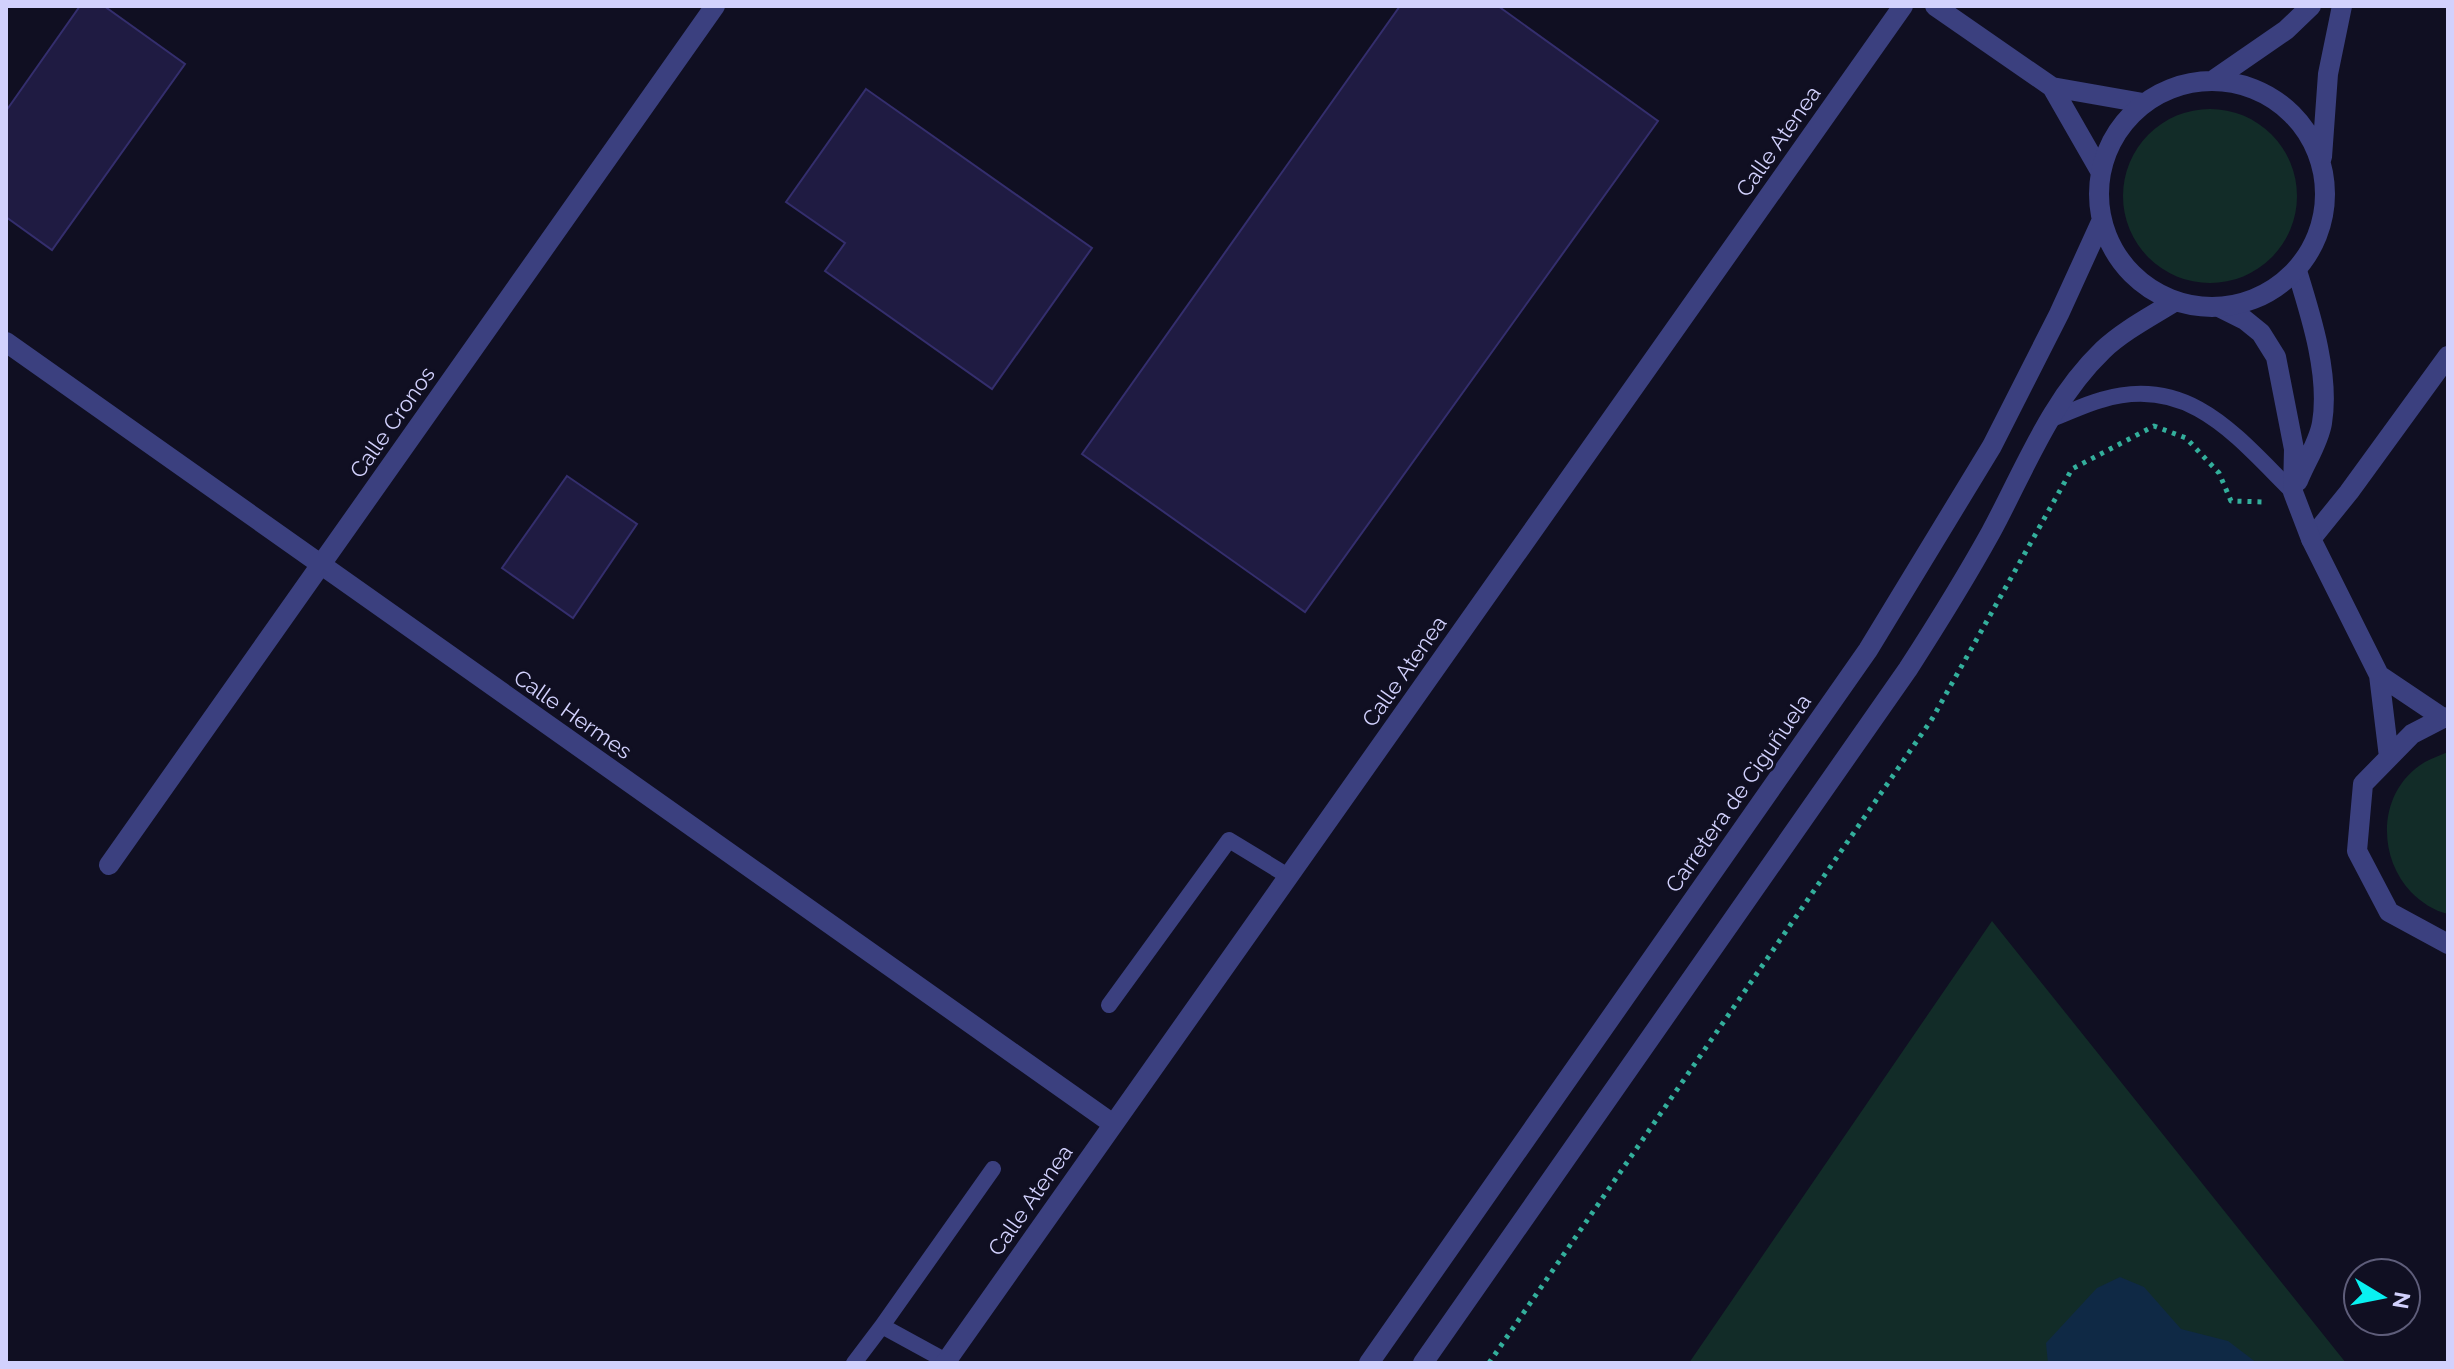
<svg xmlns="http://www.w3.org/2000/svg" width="2454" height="1369" viewBox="0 0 2454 1369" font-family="Raleway,sans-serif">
  <rect width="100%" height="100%" fill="#100f22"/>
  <path fill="#122c28" d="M2123 196a87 87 0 1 1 174 0a87 87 0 1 1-174 0Z
    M 2448,752 L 2448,914 C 2434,911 2421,902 2411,892 C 2376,855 2378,790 2425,762 C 2432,758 2441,755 2448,752 Z
    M 1992,921 L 2346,1363 L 1689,1363 Z"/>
  <path fill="#0f2945" d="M 2120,1277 L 2144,1287 L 2181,1329 L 2228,1341 L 2257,1363 L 2048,1363 L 2046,1343 L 2097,1288 Z"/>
  <path fill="#1f1b42" stroke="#342e6d" stroke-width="2" d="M 80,6 L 104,6 L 185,64 L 52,250 L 6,217 L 6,111 Z
    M 1400,6 L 1498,6 L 1658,121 L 1305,612 L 1082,454 Z
    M 866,89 L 1092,248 L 992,389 L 825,271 L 845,243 L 786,202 Z
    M 567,476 L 637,524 L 573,618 L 502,568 Z"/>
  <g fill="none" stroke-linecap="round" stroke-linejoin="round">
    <path stroke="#33af9c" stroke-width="5" stroke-dasharray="4 6" stroke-linecap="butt" d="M 1489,1363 L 1932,719 L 2072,469 L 2154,426 L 2186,438 L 2219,473 L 2231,501 L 2265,502"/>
    <path stroke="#3b407f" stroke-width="16" d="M 2049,420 C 2066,414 2083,405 2101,400 C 2189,373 2237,437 2293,492
      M 1109,1005 L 1229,840 L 1288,876
      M 946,1361 L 882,1326 L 993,1169
      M 854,1363 L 882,1326"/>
    <path stroke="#3b407f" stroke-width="20" d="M 2311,539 L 2349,492 L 2448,356"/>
    <path stroke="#3b407f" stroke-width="20" d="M 1935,6 L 2052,87 L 2143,103
      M 2052,87 L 2099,169
      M 2297,271 C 2311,316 2330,375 2322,423 C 2319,442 2305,463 2298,481
      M 2221,308 L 2245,320 L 2261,333 L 2276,357 L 2294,449 L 2293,492 L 2311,539 L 2379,675 L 2389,757
      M 6,342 L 1113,1124
      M 2379,675 L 2443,718
      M 2448,717 L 2443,718 L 2412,734 L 2363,784 L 2357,851 L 2389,912 L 2448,944
      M 109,865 L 715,6
      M 945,1363 L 1903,6"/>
    <path stroke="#3b407f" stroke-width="20" d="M 2215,79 L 2286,30 L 2311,6
      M2099 194a113 113 0 1 1 226 0a113 113 0 1 1-226 0Z
      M 2322,157 L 2328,74 L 2342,6
      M 1369,1363 L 1868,650 L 1992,446 L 2059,314 L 2101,222
      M 1423,1363 L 1908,669 C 1937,624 1965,579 1991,532 C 2025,469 2050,401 2103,350 C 2123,331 2150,317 2174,302"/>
  </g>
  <g text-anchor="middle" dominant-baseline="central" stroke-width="6" stroke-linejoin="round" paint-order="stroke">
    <g font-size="22" fill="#d2d1fd" stroke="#100f22">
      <text transform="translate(1778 141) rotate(-55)">Calle Atenea</text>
      <text transform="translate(392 422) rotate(-55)">Calle Cronos</text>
      <text transform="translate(1404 671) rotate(-55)">Calle Atenea</text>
      <text transform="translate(573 714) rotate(35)">Calle Hermes</text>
      <text transform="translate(1738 793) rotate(-55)">Carretera de Ciguñuela</text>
      <text transform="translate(1030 1200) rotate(-55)">Calle Atenea</text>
    </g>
  </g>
  <rect width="2454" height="1369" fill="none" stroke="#d2d1fd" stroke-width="16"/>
  <g transform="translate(2382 1297) rotate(100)"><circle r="38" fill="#100f22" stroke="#5e5d7a" stroke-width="2"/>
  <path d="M0-6L14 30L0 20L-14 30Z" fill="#09f1f1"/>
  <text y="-12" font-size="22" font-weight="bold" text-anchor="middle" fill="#d2d1fd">N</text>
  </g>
</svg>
